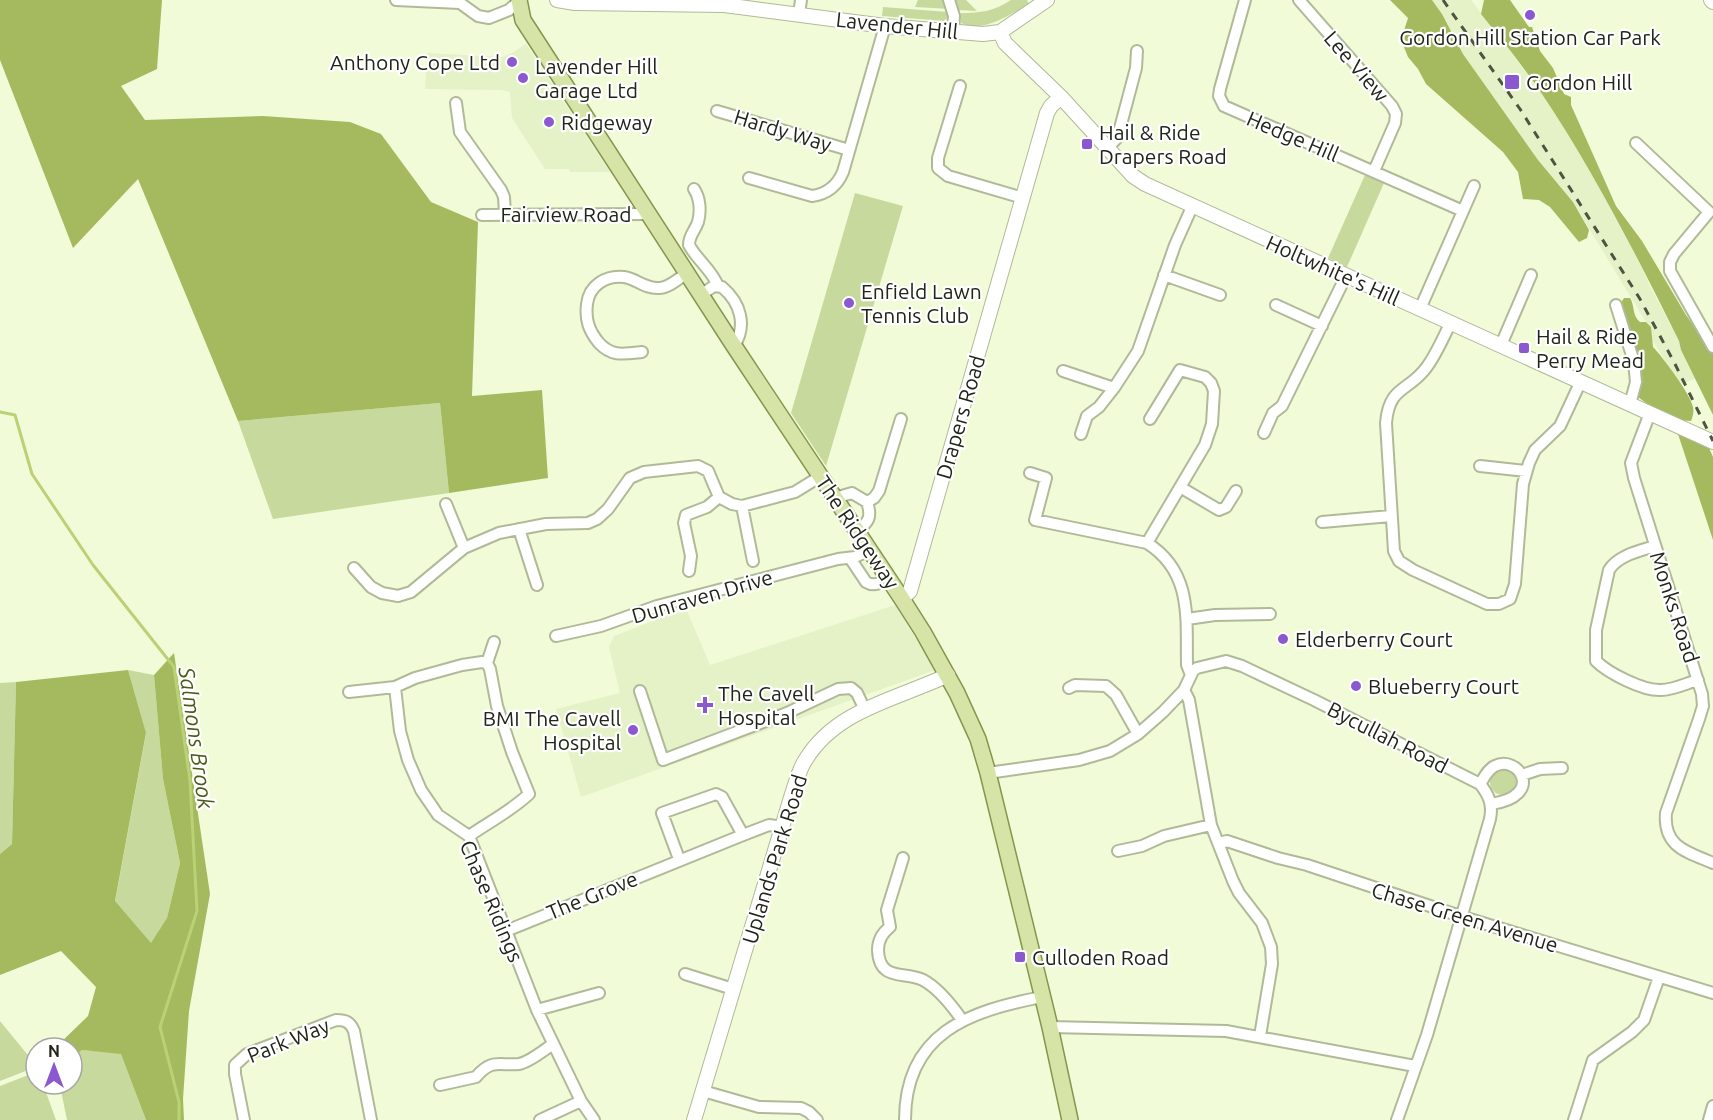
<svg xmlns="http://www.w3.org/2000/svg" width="1713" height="1120" viewBox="0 0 1713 1120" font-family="Ubuntu,sans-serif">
  <rect width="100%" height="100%" fill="#f1fbd8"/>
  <path fill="#e5f1c7" d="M 1432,0 L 1471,0 L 1542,93 L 1594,177 L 1625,233 L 1651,288 L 1679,341 L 1681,350 L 1695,379 L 1680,384 L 1652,340 L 1651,327 L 1644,319 L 1573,202 L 1538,160 L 1463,54 L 1442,14 Z
    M 526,44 L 557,91 L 610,172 L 570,172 L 569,169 L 545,169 L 512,118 L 510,92 L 501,90 L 425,89 L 427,53 L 502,57 L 512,53 Z
    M 895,605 L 935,670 L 581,797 L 556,709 L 620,693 L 609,647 L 614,636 L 668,615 L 687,611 L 710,665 Z"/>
  <path fill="#c8d99d" d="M 918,0 L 946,0 L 950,9 L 915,7 Z
    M 953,0 L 966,0 L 977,11 L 957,10 Z
    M 1011,0 L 1027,0 L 1029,4 C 1011,14 983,34 961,23 L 961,13 C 981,13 994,11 1011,0 Z
    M 883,7 L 948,12 L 948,17 L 944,21 L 882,16 Z
    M 1365,175 L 1384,183 L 1347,267 L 1328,258 Z
    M 855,193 L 903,206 L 826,466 L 791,413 Z
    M 440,403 L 449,493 L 273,519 L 238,421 Z
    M 128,670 L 154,675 L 163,779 L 180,863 L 167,918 L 151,944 L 115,902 L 146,734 Z
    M 16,682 L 12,844 L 0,854 L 0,683 Z
    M1490 782a13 13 0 1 1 26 0a13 13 0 1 1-26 0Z
    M 0,1021 L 36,1065 L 36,1067 L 0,1081 Z
    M 82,1050 L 121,1053 L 146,1120 L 67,1120 L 60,1086 L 61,1084 L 72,1084 L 72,1058 Z
    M 36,1072 L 36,1084 L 43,1084 L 56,1120 L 0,1120 L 0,1086 Z"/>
  <path fill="#a5ba5f" d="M 0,0 L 162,0 L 157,69 L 121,86 L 145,120 L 263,116 L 350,122 L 381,134 L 431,202 L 478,222 L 472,396 L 542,390 L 548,478 L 449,493 L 440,403 L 238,421 L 138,179 L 73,248 L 0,60 Z
    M 1390,0 L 1432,0 L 1442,14 L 1463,54 L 1538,160 L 1573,202 L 1589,230 L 1587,238 L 1579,242 L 1550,207 L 1539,200 L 1523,199 L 1518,172 L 1503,152 L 1426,84 L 1418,69 L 1408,57 L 1401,40 L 1408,18 Z
    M 1484,0 L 1510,0 L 1529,27 L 1532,27 L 1540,51 L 1553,68 L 1564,94 L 1571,97 L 1571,105 L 1616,206 L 1642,241 L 1686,315 L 1713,353 L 1713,415 L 1681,350 L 1679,341 C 1637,256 1594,172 1542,94 C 1523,66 1502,40 1481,14 Z
    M 1624,298 L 1630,298 C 1635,306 1632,316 1640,322 L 1646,322 L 1651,327 L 1653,347 C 1662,356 1691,395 1693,407 C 1694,412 1693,416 1691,421 C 1673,421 1652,408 1638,397 L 1641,386 L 1619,306 Z
    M 1678,434 L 1709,448 L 1713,457 L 1713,540 Z
    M 174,653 L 210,894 L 189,1011 L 183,1099 L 184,1120 L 146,1120 L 121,1054 L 82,1050 L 72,1058 L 72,1048 L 55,1048 L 88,1016 L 96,987 L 61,951 L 0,975 L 0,854 L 12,844 L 16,682 L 128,670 L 146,733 L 115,901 L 151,943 L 167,918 L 180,863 L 163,779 L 154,675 Z"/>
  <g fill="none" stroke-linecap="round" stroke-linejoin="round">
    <path stroke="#bad175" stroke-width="3" d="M 0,412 L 15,415 L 32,474 L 93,565 L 174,667 L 190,781 L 197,911 L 160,1027 L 179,1102 L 179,1120"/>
    <defs>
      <path id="street" d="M 396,0 L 460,3 L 478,16 L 489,18 L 509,10 L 520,0
        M 949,0 L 954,16 L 953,32
        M 1245,0 L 1220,89 L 1219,96 L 1224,106 L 1463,211
        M 1299,0 L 1392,106 L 1396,114 L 1395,123 L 1374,171
        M 799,14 L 801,0
        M 960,86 L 938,158 L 938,168 L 948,176 L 1023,198
        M 456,103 L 460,132 L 501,190 L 504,197 L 505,214
        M 717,111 L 849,150
        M 1636,143 L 1709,212 L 1674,254 L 1670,262 L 1670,271 L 1713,347
        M 1107,149 L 1116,139 L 1119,132 L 1136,68 L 1137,51
        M 749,178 L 812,196 C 827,194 837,186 843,172 L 885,26
        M 694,189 C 700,198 701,211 698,222 C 695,231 689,235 689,245 C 697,260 712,270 718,286
        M 482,215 L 649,214
        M 1164,275 L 1220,295
        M 702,294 L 714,286 L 722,287 C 741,303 747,326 734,346
        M 1276,305 L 1322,326
        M 1616,305 L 1634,362 L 1636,382 L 1630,404
        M 1420,309 L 1474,186
        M 1451,322 C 1443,338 1436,355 1426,368 C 1408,392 1389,386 1386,423 L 1394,551 L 1399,561 L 1413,570 L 1487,604 L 1499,604 L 1510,599 L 1515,584 L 1523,484 L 1529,463 L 1535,450 L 1560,426 L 1581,381
        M 1501,345 L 1531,275
        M 642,352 C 624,354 612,357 599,343 C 589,331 585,320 587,304 C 589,286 605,275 624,277 C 637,279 645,289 659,288 C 669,288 679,278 687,273
        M 1063,371 L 1114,388
        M 1650,413 L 1631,463 L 1634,478 L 1702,694 L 1703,706 L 1699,719 L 1666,813 C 1663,847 1687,852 1713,863
        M 1264,433 L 1273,413 L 1282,406 L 1346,276
        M 1081,434 L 1087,416 L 1099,407 L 1114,388 L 1138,351 L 1175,245 L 1192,207
        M 1480,466 L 1526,471
        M 1030,473 L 1046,478 L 1035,520 L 1147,543 C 1193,572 1186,619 1187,665 L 1191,675
        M 1180,487 L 1219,510 L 1226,507 L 1236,491
        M 835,498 L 852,493 L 867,502 C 872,517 869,522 857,531
        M 867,502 L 874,498 L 879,491 L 901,419
        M 446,504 L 464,548
        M 742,506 L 753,561
        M 1322,522 L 1391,516
        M 519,529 L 537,585
        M 1147,543 L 1205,445 L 1212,424 L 1214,391 L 1211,383 L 1205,377 L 1180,370 L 1150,419
        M 1655,546 C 1640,551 1618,555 1609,570 L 1596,630 L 1596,661 C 1608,673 1643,691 1661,690 C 1673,690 1687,683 1698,680
        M 850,558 L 866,582 C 874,587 881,583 888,578
        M 354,568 L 371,587 L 382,593 L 398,596 L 411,592 L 464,548 L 499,533 L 546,524 L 588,523 L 597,519 L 608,509 L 630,478 L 644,472 L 698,466 L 708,471 L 719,497 L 732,504 L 742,506 L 795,492 L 821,476
        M 689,571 L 691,556 L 684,523 L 686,515 L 707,507 L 719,497
        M 1187,619 L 1215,615 L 1270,614
        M 556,636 L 601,626 L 657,606 L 838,559 L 855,557 L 870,550
        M 487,663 L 494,642
        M 395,687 L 400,731 L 408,760 L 421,790 L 438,815 L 469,836 L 537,1010 L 581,1101 L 594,1120
        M 1069,688 L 1075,685 L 1106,686 L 1116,695 L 1138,734
        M 1184,690 L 1189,700 L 1211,825 L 1233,881 L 1239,893 L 1262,923 L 1271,947 L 1272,964 L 1260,1036
        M 640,691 L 663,760 L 787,713 L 838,689 L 851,688 L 857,693 L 864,708
        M 349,692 L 395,687 L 415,678 L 462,665 L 482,662 L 487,663 L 490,669 L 497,706 L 512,752 L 529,794 C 511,811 489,822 469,836
        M 988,773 L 1079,760 L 1110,751 L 1138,734 L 1163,712 L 1184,690 L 1193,671 L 1197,668 L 1226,661 L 1242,666 L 1314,700 L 1480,784 C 1489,795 1493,805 1490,819 L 1427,1035 L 1397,1120
        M 1522,775 L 1540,769 L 1562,768
        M 1480,784 C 1484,778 1488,769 1495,766 C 1518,754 1546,796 1491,804
        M 1218,843 L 1227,841 L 1278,858 L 1307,865 L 1463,917 L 1713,993
        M 1118,851 L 1142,846 L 1164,836 L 1211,825
        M 903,858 L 887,910 L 890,927 C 882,933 878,940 878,950 C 879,982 905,971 923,980 C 938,988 953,1007 962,1020
        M 679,859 L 662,813 L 716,794 L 722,797 L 743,835
        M 506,931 L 743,835 L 769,825 L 783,827
        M 685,974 L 733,989
        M 537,1010 L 599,993
        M 1050,1027 L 1226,1031 L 1415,1066
        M 440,1085 L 476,1077 C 492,1058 499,1066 519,1064 C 530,1062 544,1050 553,1044
        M 703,1091 L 759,1107 L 801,1108 L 809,1112 L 817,1120
        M 244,1120 L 235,1074 L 235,1065 L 247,1054 L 336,1020 C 346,1020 350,1022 354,1031 L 371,1120
        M 540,1120 L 581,1101
        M 905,1120 C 905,1033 969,1011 1042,997
        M 1574,1120 L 1593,1060 L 1632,1032 L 1644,1020 L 1659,977
        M 1709,1120 L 1713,1106"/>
      <path id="secondary" d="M 557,0 L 575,3 L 724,5 L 885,26 L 983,34 L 1000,32 L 1047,0
        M 1711,0 L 1713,2
        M 1000,32 L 1005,43 L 1061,97 L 1133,176 L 1145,184 L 1713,442
        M 902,599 L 910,591 L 1047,113 L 1051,106 L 1061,97
        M 694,1120 L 792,794 C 796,783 799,769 806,759 C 837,709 898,699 948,675"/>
      <path id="primary" d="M 519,0 L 523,20 L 734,346 L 902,599 L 923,632 L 957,693 L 978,739 L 988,773 L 1050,1027 L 1070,1120"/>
    </defs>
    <use href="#street" stroke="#b0ba98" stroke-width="14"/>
    <use href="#secondary" stroke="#b0ba98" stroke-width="16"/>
    <use href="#primary" stroke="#84964f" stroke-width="18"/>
    <use href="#street" stroke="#fff" stroke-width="10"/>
    <use href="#secondary" stroke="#fff" stroke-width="14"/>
    <use href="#primary" stroke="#d6e5a7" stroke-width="15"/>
    <path stroke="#4e5342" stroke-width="3" stroke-dasharray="8 8" stroke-linecap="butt" d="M 1443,0 L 1520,109 L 1640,299 L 1674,362 L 1713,441"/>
  </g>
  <g fill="#8b58d0" stroke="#fff" stroke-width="2">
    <circle cx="1530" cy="15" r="6"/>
    <circle cx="512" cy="62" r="6"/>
    <circle cx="523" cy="78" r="6"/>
    <rect x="1504" y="74" width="16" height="16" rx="3"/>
    <circle cx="549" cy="122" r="6"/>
    <rect x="1081" y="138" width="12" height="12" rx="3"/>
    <circle cx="849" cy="303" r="6"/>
    <rect x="1518" y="342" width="12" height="12" rx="3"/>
    <circle cx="1283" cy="639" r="6"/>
    <circle cx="1356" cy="686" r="6"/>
    <path d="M702 696h6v6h6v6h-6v6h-6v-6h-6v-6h6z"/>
    <circle cx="633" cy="730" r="6"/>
    <rect x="1014" y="951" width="12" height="12" rx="3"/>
  </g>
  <g text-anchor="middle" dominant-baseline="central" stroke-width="4.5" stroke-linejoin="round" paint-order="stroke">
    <g font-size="21" fill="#212418" stroke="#fff">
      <text transform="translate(897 25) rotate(6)">Lavender Hill</text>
      <text transform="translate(1357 66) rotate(49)">Lee View</text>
      <text transform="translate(783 130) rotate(17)">Hardy Way</text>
      <text transform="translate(1293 136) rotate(23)">Hedge Hill</text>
      <text x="566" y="214">Fairview Road</text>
      <text transform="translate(1333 270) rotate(24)">Holtwhite's Hill</text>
      <text transform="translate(960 417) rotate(-74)">Drapers Road</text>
      <text transform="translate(858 532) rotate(56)">The Ridgeway</text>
      <text transform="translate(702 596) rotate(-16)">Dunraven Drive</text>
      <text transform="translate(1675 607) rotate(72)">Monks Road</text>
      <text transform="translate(1388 737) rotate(27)">Bycullah Road</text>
      <text transform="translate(774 859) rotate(-73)">Uplands Park Road</text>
      <text transform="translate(592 895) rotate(-22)">The Grove</text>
      <text transform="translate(492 901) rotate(67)">Chase Ridings</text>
      <text transform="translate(1465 917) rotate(17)">Chase Green Avenue</text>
      <text transform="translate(288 1040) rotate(-22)">Park Way</text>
    </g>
    <g font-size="21" fill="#212418" stroke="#fff" text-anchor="start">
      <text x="1530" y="37" text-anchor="middle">Gordon Hill Station Car Park</text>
      <text x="500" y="62" text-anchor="end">Anthony Cope Ltd</text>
      <text x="535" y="66">Lavender Hill<tspan x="535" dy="24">Garage Ltd</tspan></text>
      <text x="1526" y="82">Gordon Hill</text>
      <text x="561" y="122">Ridgeway</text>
      <text x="1099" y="132">Hail &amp; Ride<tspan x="1099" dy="24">Drapers Road</tspan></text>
      <text x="861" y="291">Enfield Lawn<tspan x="861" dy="24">Tennis Club</tspan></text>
      <text x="1536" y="336">Hail &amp; Ride<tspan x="1536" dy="24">Perry Mead</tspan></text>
      <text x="1295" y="639">Elderberry Court</text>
      <text x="1368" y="686">Blueberry Court</text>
      <text x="718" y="693">The Cavell<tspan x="718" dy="24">Hospital</tspan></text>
      <text x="621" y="718" text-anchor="end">BMI The Cavell<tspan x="621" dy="24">Hospital</tspan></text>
      <text x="1032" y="957">Culloden Road</text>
    </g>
    <g font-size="22" font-style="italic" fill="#4c5a18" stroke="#fff">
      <text transform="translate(197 738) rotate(82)">Salmons Brook</text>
    </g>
  </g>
  <g transform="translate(54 1066)"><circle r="28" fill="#ffffff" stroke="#a6a7a3" stroke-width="1.5"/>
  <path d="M0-4.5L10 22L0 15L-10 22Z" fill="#8b58d0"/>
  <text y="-9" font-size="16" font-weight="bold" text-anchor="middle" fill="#212418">N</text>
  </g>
</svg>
